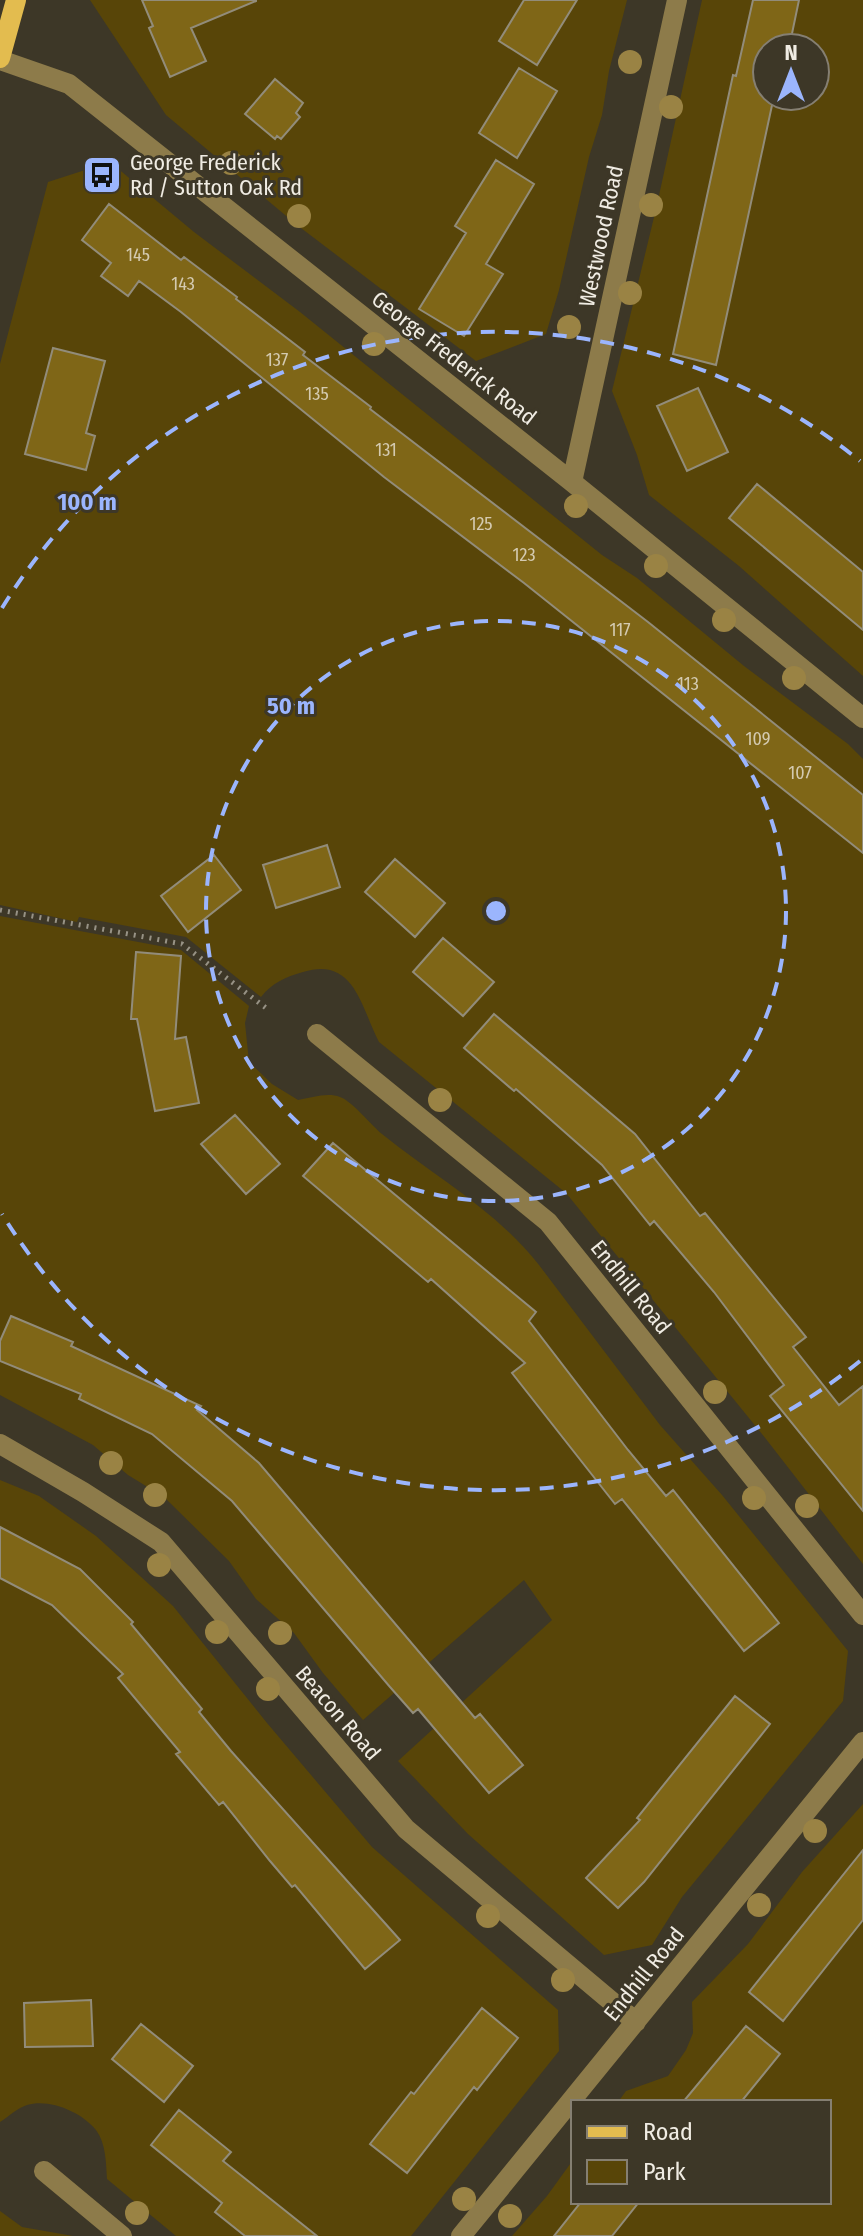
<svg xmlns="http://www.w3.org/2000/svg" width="863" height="2236" viewBox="0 0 863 2236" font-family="'Fira Sans Condensed',sans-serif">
  <rect width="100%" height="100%" fill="#3d3727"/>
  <path fill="#584508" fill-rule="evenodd" d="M 90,0 L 627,0 L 609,71 L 602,115 L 589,157 L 559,290 L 546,334 L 476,361 L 297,225 L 166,115 Z
    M 702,0 L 863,0 L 863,676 L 739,566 L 649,495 L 637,455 L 612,391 L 656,209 ZM 767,48 L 815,48 L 815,96 L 767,96 Z
    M 110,162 L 194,232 L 300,312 L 602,555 L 637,578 L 744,666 L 848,744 L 863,759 L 863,1564 L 766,1439 L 566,1193 L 379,1042 C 361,1008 355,956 303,972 C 285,977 272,983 261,997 L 186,937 L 79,917 L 77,922 L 0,905 L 0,364 L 48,182 Z
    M 0,916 L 181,950 L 249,1006 L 245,1023 L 249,1062 L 272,1084 L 298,1100 C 311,1098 327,1092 340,1097 C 352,1101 371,1125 382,1134 C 435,1177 496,1210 539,1265 L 660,1425 L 722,1495 L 848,1651 L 843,1701 L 682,1897 L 652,1945 L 604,1955 L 468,1834 L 398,1761 L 552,1620 L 524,1580 L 363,1720 L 323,1673 L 294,1633 L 256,1599 L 229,1561 L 164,1497 L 128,1475 L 93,1445 L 0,1395 Z
    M 0,1480 L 39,1496 L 96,1536 L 173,1606 L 267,1723 L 372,1847 L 558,2010 L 559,2051 L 411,2236 L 176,2236 L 107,2179 C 106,2163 106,2143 96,2130 C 82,2112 49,2098 27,2105 C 17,2108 8,2117 0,2122 Z
    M 863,1804 L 863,2236 L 512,2236 L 547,2196 L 573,2160 L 573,2202 L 829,2202 L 829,2102 L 618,2102 L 626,2091 L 668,2076 L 686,2050 L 693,2033 L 692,2002 L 748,1944 L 802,1872 Z
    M 0,2211 L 22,2227 L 73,2236 L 0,2236 Z"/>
  <path fill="#7f6617" stroke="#928c7a" stroke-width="2" d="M 142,0 L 256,0 L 256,1 L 191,28 L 206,61 L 170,77 L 149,28 L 153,26 Z
    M 524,0 L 577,0 L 537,65 L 499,41 Z
    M 753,0 L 799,0 L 789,48 L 767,48 L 767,96 L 774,96 L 716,365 L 673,354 L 733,75 L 736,76 Z
    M 519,68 L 557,91 L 517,158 L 479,133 Z
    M 275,79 L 303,103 L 296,113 L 300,117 L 281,139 L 277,136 L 275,139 L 245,114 Z
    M 496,160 L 534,184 L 486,264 L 503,274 L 464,336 L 419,309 L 466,233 L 455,226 Z
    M 109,204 L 181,260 L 184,257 L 237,297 L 236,299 L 305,352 L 303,355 L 371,407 L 370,409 L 648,622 L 863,795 L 863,853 L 524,583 L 384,477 L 181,312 L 139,281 L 128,296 L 101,276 L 111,263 L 82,240 Z
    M 53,348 L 105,361 L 86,433 L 95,436 L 86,470 L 25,454 Z
    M 698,388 L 728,452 L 687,471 L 657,406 Z
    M 757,484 L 863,572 L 863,630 L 729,518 Z
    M 327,845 L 340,887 L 276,908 L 263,865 Z
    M 214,855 L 241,890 L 188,932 L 161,896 Z
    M 395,859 L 445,903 L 415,937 L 365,892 Z
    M 443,938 L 494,982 L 463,1016 L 413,972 Z
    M 136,952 L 181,956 L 175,1039 L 186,1037 L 199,1103 L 155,1111 L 137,1019 L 131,1019 Z
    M 494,1014 L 635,1134 L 700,1216 L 705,1213 L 806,1337 L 793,1347 L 839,1405 L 863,1386 L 863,1511 L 770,1396 L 784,1385 L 714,1292 L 654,1221 L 650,1225 L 602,1165 L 516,1089 L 514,1091 L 464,1048 Z
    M 235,1115 L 280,1164 L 246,1194 L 201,1144 Z
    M 333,1143 L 536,1312 L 529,1321 L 628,1450 L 666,1496 L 673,1490 L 779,1623 L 744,1651 L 622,1499 L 615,1504 L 512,1373 L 525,1363 L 431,1279 L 428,1282 L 303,1176 Z
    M 11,1316 L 73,1342 L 71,1346 L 201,1406 L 197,1410 L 259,1463 L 475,1718 L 480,1714 L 523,1765 L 489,1793 L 418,1709 L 413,1713 L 390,1687 L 232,1501 L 152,1434 L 79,1399 L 81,1394 L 0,1361 L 0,1341 Z
    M 0,1527 L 80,1569 L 133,1622 L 131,1624 L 202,1709 L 199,1712 L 231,1751 L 400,1940 L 365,1969 L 295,1885 L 292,1887 L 270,1861 L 223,1802 L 219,1805 L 176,1754 L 180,1752 L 118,1678 L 123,1674 L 52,1605 L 0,1578 Z
    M 735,1696 L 770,1724 L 644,1882 L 618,1908 L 586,1878 L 640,1820 L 637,1818 Z
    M 863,1850 L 863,1920 L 783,2021 L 749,1992 Z
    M 91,2000 L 93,2046 L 25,2047 L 24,2003 Z
    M 482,2008 L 518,2038 L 477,2090 L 474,2087 L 407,2173 L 370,2144 L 411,2092 L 414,2094 Z
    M 141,2024 L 193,2066 L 164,2102 L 112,2059 Z
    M 746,2026 L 780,2054 L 741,2102 L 683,2102 Z
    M 179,2110 L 231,2152 L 223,2161 L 317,2236 L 245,2236 L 215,2212 L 222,2203 L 151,2145 Z
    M 581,2202 L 639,2202 L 612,2236 L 554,2236 Z"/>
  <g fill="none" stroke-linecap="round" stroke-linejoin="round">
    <path stroke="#979285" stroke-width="5" stroke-dasharray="2 6" stroke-linecap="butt" d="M 0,910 L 182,944 L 266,1008"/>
    <path stroke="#8d7b4a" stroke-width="20" d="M 0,60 L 69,84 L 572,482 L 863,718
      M 572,482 L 677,0
      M 317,1034 L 548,1222 L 863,1615
      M 0,1444 L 83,1492 L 161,1542 L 406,1829 L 636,2022
      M 44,2171 L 122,2236
      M 461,2236 L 863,1742"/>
    <path stroke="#e3bc4f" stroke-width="20" d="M 0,58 L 16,0"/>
  </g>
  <g fill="#9a8344">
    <circle cx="630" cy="62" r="12"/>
    <circle cx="671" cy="107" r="12"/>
    <circle cx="231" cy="163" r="12"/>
    <circle cx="651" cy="205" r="12"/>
    <circle cx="299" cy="216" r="12"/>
    <circle cx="630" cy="293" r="12"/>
    <circle cx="569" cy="327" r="12"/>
    <circle cx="374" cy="344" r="12"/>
    <circle cx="576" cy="506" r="12"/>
    <circle cx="656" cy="566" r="12"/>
    <circle cx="724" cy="620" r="12"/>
    <circle cx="794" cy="678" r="12"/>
    <circle cx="440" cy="1100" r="12"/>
    <circle cx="715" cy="1392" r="12"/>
    <circle cx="111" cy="1463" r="12"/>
    <circle cx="155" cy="1495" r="12"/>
    <circle cx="754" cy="1498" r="12"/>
    <circle cx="807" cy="1506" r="12"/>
    <circle cx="159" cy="1565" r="12"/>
    <circle cx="217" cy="1632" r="12"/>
    <circle cx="280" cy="1633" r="12"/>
    <circle cx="268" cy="1689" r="12"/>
    <circle cx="815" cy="1831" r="12"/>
    <circle cx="759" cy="1905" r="12"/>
    <circle cx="488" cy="1916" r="12"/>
    <circle cx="563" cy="1980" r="12"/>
    <circle cx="464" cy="2199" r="12"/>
    <circle cx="137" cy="2213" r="12"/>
    <circle cx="510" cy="2216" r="12"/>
  </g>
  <g fill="none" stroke="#9bb5fd" stroke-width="4" stroke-dasharray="14 10">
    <circle cx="496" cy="911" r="290"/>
    <path d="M860 1361A579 579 0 0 1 2 1214M2 608A579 579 0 0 1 860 461"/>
  </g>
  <defs>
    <symbol id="bus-square" viewBox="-11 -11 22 22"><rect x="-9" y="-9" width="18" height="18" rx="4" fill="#9bb5fd" stroke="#3d3727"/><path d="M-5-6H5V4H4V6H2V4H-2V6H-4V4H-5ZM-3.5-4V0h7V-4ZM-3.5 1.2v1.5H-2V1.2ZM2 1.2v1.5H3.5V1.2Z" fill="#111"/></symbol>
  </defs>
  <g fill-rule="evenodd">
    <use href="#bus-square" x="80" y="153" width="44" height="44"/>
  </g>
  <g text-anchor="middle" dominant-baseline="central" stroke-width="6" stroke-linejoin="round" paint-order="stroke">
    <g font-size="18" fill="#d4cab0">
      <text x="138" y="255">145</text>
      <text x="183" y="284">143</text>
      <text x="277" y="360">137</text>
      <text x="317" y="394">135</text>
      <text x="386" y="450">131</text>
      <text x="481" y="524">125</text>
      <text x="524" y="555">123</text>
      <text x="620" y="630">117</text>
      <text x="688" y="684">113</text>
      <text x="758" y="739">109</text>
      <text x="800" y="773">107</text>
    </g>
    <g font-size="22" fill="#f0ece3" stroke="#3d3727" text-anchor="start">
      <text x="130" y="162">George Frederick<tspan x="130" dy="25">Rd / Sutton Oak Rd</tspan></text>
    </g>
    <g font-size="22" fill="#f0ece3" stroke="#3d3727">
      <text transform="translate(601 236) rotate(-78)">Westwood Road</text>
      <text transform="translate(454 358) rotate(38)">George Frederick Road</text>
      <text transform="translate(631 1287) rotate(51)">Endhill Road</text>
      <text transform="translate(338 1713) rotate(49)">Beacon Road</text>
      <text transform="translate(644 1974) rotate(-51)">Endhill Road</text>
    </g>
  </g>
  <circle cx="496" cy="911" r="12" fill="#9bb5fd" stroke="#3d3727" stroke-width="4"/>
  <g font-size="24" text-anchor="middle" font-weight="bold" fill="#9bb5fd" stroke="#3d3727" stroke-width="6" stroke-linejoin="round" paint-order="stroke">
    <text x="87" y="510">100 m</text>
    <text x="291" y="714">50 m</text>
  </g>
  <rect x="571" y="2100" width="260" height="104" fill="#3d3727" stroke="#857f72" stroke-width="2"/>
  <rect x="587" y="2126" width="40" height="12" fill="#e3bc4f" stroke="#857f72" stroke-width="2"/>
  <text x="643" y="2140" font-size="24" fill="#f0ece3">Road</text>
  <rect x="587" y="2160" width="40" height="24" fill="#584508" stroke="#857f72" stroke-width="2"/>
  <text x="643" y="2180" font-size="24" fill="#f0ece3">Park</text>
  <g transform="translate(791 72)"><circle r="38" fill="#3d3727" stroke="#857f72" stroke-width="2"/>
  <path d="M0-6L14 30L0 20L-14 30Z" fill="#9bb5fd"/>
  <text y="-12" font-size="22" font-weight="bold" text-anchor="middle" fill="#f0ece3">N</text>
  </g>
</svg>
